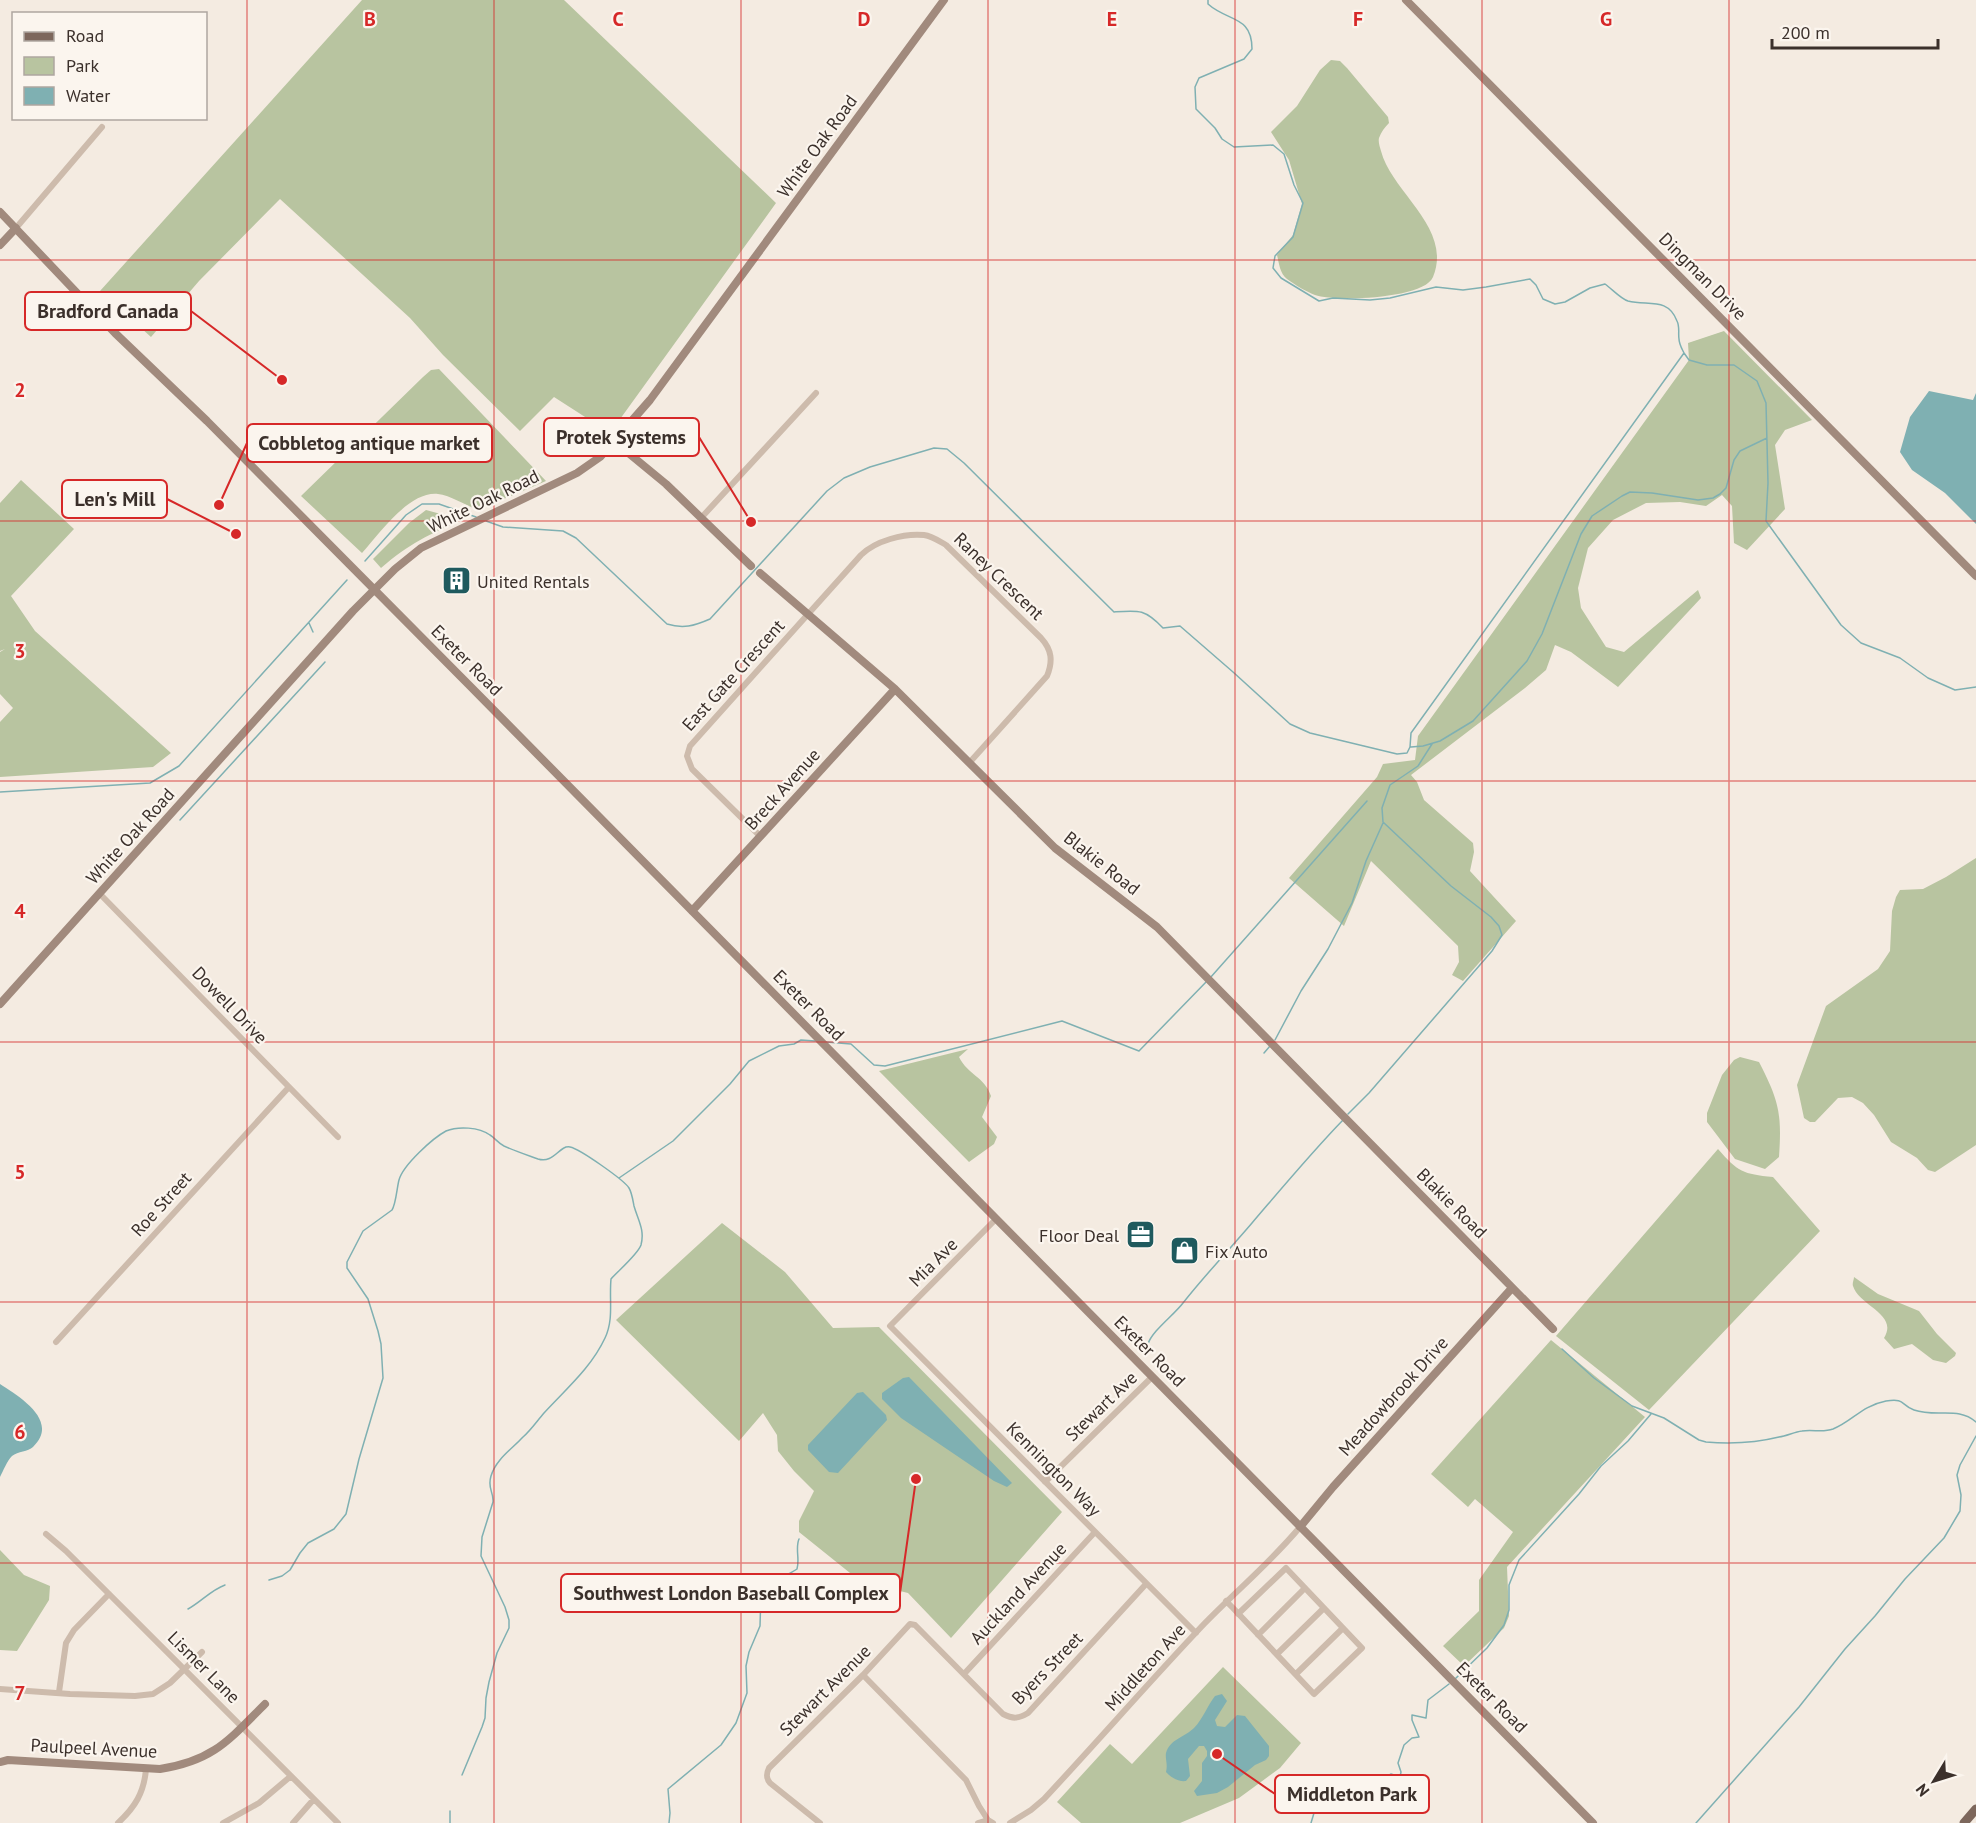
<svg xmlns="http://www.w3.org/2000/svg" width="1976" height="1823" viewBox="0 0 1976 1823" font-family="'PT Sans',sans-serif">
  <rect width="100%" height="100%" fill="#f4ebe1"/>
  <path fill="#b8c4a0" d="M 362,0 L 564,0 L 776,203 L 610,433 L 554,397 L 520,431 L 443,355 L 410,318 L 280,199 L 199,281 L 151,337 L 100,291 Z
    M 1331,60 L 1340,61 L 1347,68 L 1388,117 L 1389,123 C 1385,127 1381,132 1379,138 C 1378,142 1380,147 1381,151 C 1392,193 1453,228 1433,277 C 1424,299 1335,302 1315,295 C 1307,292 1295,285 1287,279 C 1280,274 1279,263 1277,255 L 1293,235 L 1302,204 L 1289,160 L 1271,132 L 1297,106 L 1320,70 Z
    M 1724,331 L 1812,420 L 1785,430 L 1775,445 L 1785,509 L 1747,550 L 1734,543 L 1732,506 L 1722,495 L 1706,506 L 1680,502 L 1646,503 L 1613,520 L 1588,548 L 1578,588 L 1581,608 L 1606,647 L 1624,652 L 1698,590 L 1701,598 L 1618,687 L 1571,652 L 1555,645 L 1546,670 L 1525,688 L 1411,775 L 1417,782 L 1424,800 L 1473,843 L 1474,852 L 1470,871 L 1516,921 L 1463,981 L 1452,975 L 1459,962 L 1458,946 L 1371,861 L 1344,926 L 1289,878 L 1377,777 L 1383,764 L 1415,760 L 1418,736 L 1689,360 L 1688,343 Z
    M 439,369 L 546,481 L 478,510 C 468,506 449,495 438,494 C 409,491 380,533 362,553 L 301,496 L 423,377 L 431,370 Z
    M 21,480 L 74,529 L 11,596 L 35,631 L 171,753 L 153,767 L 0,777 L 0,722 L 13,708 L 0,694 L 0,652 L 5,649 L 0,651 L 0,503 Z
    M 426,510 L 463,520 C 429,534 409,544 381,568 L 373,559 L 409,523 Z
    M 1976,858 L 1976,1145 L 1935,1172 L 1928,1170 L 1917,1158 L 1891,1142 L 1874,1115 L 1863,1103 L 1852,1097 L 1838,1098 L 1815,1122 L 1810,1122 L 1804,1118 L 1797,1085 L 1826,1006 L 1878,969 L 1890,951 L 1892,911 L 1896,897 L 1900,890 L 1923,889 L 1946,877 Z
    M 968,1049 L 959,1057 C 968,1075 985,1077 991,1096 L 982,1117 L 997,1137 L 994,1144 L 969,1162 L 879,1071 Z
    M 1740,1057 L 1759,1062 C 1779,1101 1782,1113 1779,1157 L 1765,1169 L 1735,1159 L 1707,1122 L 1707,1113 L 1722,1075 L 1734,1060 Z
    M 1718,1149 C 1738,1172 1743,1174 1773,1177 L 1820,1231 L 1649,1410 L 1556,1336 Z
    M 722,1223 L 785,1272 L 833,1328 L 879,1327 L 1062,1512 L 951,1638 L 908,1593 L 860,1581 L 799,1532 L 799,1521 L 814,1491 L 794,1471 L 778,1451 L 777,1435 L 763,1413 L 739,1441 L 616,1320 Z
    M 1854,1277 L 1878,1294 L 1919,1311 L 1937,1334 L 1956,1353 L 1955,1356 L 1946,1363 L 1933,1360 L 1912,1344 L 1894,1349 L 1884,1338 C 1899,1314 1859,1306 1853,1286 C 1852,1283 1854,1280 1854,1277 Z
    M 1551,1340 L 1645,1417 L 1507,1567 L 1509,1616 L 1504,1628 L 1464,1666 L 1443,1646 L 1479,1611 L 1479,1580 L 1513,1532 L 1475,1499 L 1468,1507 L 1431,1474 Z
    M 0,1550 L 24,1575 L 50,1586 L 49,1600 L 17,1651 L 0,1650 Z
    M 1223,1667 L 1301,1743 L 1280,1768 L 1239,1798 L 1180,1823 L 1081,1823 L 1057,1802 L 1110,1744 L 1132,1764 Z"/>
  <path fill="#7fb0b2" d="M 1929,391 L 1973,400 L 1976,393 L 1976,524 L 1945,493 L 1912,470 L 1900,452 L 1910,417 Z
    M 909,1377 L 1012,1483 L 1007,1487 L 994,1481 L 901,1418 L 882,1399 L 882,1393 L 903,1378 Z
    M 0,1384 C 20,1397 60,1421 33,1447 C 28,1452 18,1451 12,1456 C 7,1461 3,1471 0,1477 Z
    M 863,1392 L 886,1415 L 887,1420 L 838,1473 L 829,1472 L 808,1450 L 808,1445 L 857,1393 Z
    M 1222,1694 L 1227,1701 L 1215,1720 L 1217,1726 L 1225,1727 L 1237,1715 L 1245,1716 L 1269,1746 L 1269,1756 L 1266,1760 L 1255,1765 L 1228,1787 L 1217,1793 L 1197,1796 L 1194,1791 L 1202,1781 L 1202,1763 L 1207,1756 L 1207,1751 L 1204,1746 L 1199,1746 L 1188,1759 L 1190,1776 L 1186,1781 C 1179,1782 1171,1778 1166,1772 C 1168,1764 1165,1759 1166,1753 C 1170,1739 1185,1737 1194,1728 C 1203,1719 1207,1706 1215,1696 Z"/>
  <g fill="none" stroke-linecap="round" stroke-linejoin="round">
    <path stroke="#7fb0b2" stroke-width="1.5" d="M 1684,353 L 1689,360 L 1707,365 L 1734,365 L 1757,381 L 1766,403 L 1768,483 L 1766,521 L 1841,625 L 1861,643 L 1900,658 L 1928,678 L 1955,690 L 1976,687
      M 486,521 L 503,527 L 563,531 L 576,538 L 667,624 C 683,629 694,626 710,619 L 827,491 L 844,478 L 870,467 L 934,448 L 947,449 L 964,463 L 1114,612 C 1139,610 1145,609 1163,628 L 1180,626 L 1233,672 L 1290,724 L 1310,733 L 1397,754 L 1407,753 L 1410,747 L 1411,733 L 1684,353 C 1682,349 1679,344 1679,339 C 1678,333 1680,327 1677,321 C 1668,297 1648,306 1628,301 C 1621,299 1612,289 1605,284 L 1590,288 L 1565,302 L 1555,304 L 1543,299 L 1536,285 L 1530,279 L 1486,287 L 1463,290 L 1436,287 L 1390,298 L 1370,300 L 1333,298 L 1319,301 L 1281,278 L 1273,268 L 1275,256 L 1293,237 L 1303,203 L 1294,185 L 1284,154 L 1273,145 L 1234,147 L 1222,139 L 1215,128 L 1196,109 L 1195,87 L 1199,78 L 1244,59 L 1252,49 C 1252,15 1228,22 1208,4 L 1208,0
      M 365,561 L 406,515 L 422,504 L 439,504 L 476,517
      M 309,623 L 313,632
      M 1411,747 L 1423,746 L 1440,741 L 1473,721 L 1527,661 L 1542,634 L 1581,534 L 1592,516 L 1622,496 L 1630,492 L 1652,493 L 1698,500 L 1713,498 L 1720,494 L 1726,488 L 1734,460 L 1740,451 L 1767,438
      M 0,792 L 150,783 L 179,766 L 347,580
      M 180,820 L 325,662
      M 1210,978 L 1367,801
      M 1275,1040 L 1301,991 L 1328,949 L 1352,903 L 1366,861 L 1383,823
      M 826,1042 L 851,1044 L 874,1065 L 885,1066 L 1062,1021 L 1139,1051 L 1207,981
      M 1264,1053 L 1270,1046
      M 1348,1114 L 1369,1093 L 1492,951 L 1502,935 L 1499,926 L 1491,917 L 1451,886 L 1383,822 L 1382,808 L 1390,785 L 1418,766 L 1432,744
      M 619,1178 L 673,1141 L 730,1084 L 749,1061 L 779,1046 L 794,1044 L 801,1040 L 815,1041
      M 1148,1344 C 1152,1331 1174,1315 1183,1303 C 1205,1275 1229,1250 1252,1223 C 1282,1188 1311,1153 1343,1120
      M 1562,1349 L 1594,1378 L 1632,1406 L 1664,1418 L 1699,1440 L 1706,1442 C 1731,1444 1755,1443 1779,1437 C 1787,1436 1794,1432 1802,1431 C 1813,1429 1822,1433 1833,1429 C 1853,1421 1861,1406 1886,1401 C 1906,1398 1900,1405 1914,1410 C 1937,1418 1958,1406 1976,1422
      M 269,1580 L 282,1576 L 290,1570 L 300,1553 L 308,1543 L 334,1529 L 346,1514 L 359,1459 L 383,1378 L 381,1344 L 378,1331 L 368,1299 L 347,1268 L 347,1262 L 363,1231 L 392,1210 C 396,1204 397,1187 399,1180 C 403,1165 433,1138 446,1131 C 458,1126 479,1127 490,1135 C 495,1138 498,1143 504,1146 C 515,1151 527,1155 538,1159 C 554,1164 559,1145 570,1147 C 580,1149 624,1180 629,1188 C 632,1193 633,1201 634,1206 C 638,1220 645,1230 641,1245 C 638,1254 618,1271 611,1279 C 609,1300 614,1319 605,1338 C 591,1368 566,1389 544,1413 C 537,1421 531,1430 523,1437 C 512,1449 496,1459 491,1476 C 487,1489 494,1492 493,1502 L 482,1537 L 481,1556 L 505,1607 L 509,1620 L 509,1628 L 497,1653 L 489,1682 L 486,1698 L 485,1718 L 482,1727 L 462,1775
      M 188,1609 C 201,1602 211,1590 225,1585
      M 1455,1679 L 1487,1648 L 1504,1625 L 1509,1610 L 1509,1585 L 1519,1560 L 1579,1494 L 1601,1466 L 1628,1441 L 1651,1414
      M 450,1823 L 450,1811
      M 669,1823 L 670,1813 L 668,1789 L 721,1745 L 736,1723 L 747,1693 L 746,1666 L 749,1652 L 760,1626 L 761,1592 C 769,1580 786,1577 797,1569 C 800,1559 795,1548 799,1539
      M 1311,1823 L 1314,1813 L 1306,1811 L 1304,1805 L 1309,1798 L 1316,1792 L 1340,1796 L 1357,1789 L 1363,1791 L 1365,1799 L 1371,1804 L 1378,1800 C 1380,1790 1380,1779 1391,1774 L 1400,1777 L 1401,1772 L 1398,1763 L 1404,1745 L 1412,1738 L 1419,1737 L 1412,1720 L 1412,1715 L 1426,1718 L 1428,1700 L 1449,1684
      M 1696,1823 L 1799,1707 L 1845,1649 L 1875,1616 L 1905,1579 L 1944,1538 L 1960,1511 L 1961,1495 L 1957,1475 L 1960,1465 L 1976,1436"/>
    <path stroke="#cdbbac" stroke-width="6" d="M 16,228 L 102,127
      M 701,518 L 816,393
      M 759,838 L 758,834 L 692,769 L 687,756 L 690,746 L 861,555 C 875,541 904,533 924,535 C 932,536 939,541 946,545 L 1041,638 C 1052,650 1053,661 1047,676 L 970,762
      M 100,894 L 338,1137
      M 996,1219 L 890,1326 L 1196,1633
      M 56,1342 L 289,1087
      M 1045,1482 L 1152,1377
      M 46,1534 L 66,1551 L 338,1823
      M 1226,1601 L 1233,1608 L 1314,1694 L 1362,1648 L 1286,1568 L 1238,1614
      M 1258,1635 L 1305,1588
      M 1277,1654 L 1324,1608
      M 964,1674 L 1095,1532
      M 1296,1674 L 1343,1628
      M 863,1675 L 966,1780 L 979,1806 L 988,1820
      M 0,1689 L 70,1694 L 135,1696 L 153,1694 L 170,1683 L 202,1652
      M 59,1692 L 66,1643 L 74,1630 L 109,1594
      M 118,1823 C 135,1807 144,1793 146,1769
      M 223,1823 L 259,1803 L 291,1776
      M 293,1823 L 314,1799
      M 820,1823 L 770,1783 C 766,1778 766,1774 769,1768 L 863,1675 L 910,1624 L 915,1625 L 1003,1714 C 1013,1719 1018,1719 1028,1713 L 1146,1584
      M 978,1823 L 988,1820 L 993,1823
      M 1010,1823 L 1031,1810 L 1044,1799 C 1098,1741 1150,1681 1204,1624 C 1236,1591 1271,1562 1300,1527"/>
    <path stroke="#a18a7d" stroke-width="8" d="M 1406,0 L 1976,576
      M 0,212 L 115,333 L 207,421 L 468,684 L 1593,1823
      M 0,245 L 16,228
      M 615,442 L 666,484 L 751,566
      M 760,573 L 895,689 L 1055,848 L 1157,927 L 1553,1329
      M 692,911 L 895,689
      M 0,1004 L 353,611 L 395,569 L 421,548 L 577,473 L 600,457 L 650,400 L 944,0
      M 1300,1527 L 1333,1487 L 1512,1288
      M 0,1762 L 8,1760 L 160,1769 C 213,1761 229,1740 265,1704"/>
    <path stroke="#7d675c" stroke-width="9" d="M 1964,1823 L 1976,1809"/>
  </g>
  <path fill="none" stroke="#d62828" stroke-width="1.5" stroke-opacity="0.55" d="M 247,0 L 247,1823M 494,0 L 494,1823M 741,0 L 741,1823M 988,0 L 988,1823M 1235,0 L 1235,1823M 1482,0 L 1482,1823M 1729,0 L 1729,1823M 0,260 L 1976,260M 0,521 L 1976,521M 0,781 L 1976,781M 0,1042 L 1976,1042M 0,1302 L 1976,1302M 0,1563 L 1976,1563"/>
  <defs>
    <symbol id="building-square" viewBox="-11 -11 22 22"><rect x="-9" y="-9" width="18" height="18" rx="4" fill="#1f5a5e" stroke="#fbf5ee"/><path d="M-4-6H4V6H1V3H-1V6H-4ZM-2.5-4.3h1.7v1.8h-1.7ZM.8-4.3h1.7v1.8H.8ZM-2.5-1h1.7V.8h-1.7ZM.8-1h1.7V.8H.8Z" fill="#fff"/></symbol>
    <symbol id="office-square" viewBox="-11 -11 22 22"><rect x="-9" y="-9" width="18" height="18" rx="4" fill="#1f5a5e" stroke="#fbf5ee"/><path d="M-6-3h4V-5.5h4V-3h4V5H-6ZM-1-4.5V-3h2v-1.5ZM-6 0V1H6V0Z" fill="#fff"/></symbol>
    <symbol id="shop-square" viewBox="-11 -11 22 22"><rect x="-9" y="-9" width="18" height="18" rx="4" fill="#1f5a5e" stroke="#fbf5ee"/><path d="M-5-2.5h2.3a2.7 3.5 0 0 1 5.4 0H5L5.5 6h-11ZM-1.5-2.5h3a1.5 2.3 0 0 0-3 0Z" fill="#fff"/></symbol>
  </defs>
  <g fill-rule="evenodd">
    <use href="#building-square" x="440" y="564" width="33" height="33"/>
    <use href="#office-square" x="1124" y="1218" width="33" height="33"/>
    <use href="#shop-square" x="1168" y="1234" width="33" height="33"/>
  </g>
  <g text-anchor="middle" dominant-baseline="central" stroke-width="4.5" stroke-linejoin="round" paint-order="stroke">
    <g font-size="18" fill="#3b302b" stroke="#fbf5ee">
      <text transform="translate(817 146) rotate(-54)">White Oak Road</text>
      <text transform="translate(1703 276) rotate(45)">Dingman Drive</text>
      <text transform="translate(483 501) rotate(-26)">White Oak Road</text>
      <text transform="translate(999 576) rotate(44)">Raney Crescent</text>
      <text transform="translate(467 660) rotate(45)">Exeter Road</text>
      <text transform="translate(733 675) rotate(-48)">East Gate Crescent</text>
      <text transform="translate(782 789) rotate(-48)">Breck Avenue</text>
      <text transform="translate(130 836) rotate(-48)">White Oak Road</text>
      <text transform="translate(1102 863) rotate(38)">Blakie Road</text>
      <text transform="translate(230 1005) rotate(46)">Dowell Drive</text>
      <text transform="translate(809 1005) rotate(45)">Exeter Road</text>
      <text transform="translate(1452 1203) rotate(45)">Blakie Road</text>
      <text transform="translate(161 1204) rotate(-48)">Roe Street</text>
      <text transform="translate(933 1262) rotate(-45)">Mia Ave</text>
      <text transform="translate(1150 1351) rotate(45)">Exeter Road</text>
      <text transform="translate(1393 1396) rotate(-48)">Meadowbrook Drive</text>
      <text transform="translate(1101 1406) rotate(-44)">Stewart Ave</text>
      <text transform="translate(1054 1469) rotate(45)">Kennington Way</text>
      <text transform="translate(1018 1593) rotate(-47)">Auckland Avenue</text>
      <text transform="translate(204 1667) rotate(45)">Lismer Lane</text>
      <text transform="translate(1145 1667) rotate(-48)">Middleton Ave</text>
      <text transform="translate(1047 1668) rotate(-46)">Byers Street</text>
      <text transform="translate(825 1690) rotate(-45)">Stewart Avenue</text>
      <text transform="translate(1492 1697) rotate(45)">Exeter Road</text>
      <text transform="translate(94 1748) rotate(3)">Paulpeel Avenue</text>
    </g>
    <g font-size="18" fill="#3b302b" stroke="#fbf5ee" text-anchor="start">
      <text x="477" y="581">United Rentals</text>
      <text x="1119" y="1235" text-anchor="end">Floor Deal</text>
      <text x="1205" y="1251">Fix Auto</text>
    </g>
  </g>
  <g font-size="20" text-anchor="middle" font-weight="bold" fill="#d62828" stroke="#fbf5ee" stroke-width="4.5" stroke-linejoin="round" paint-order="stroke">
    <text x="370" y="26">B</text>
    <text x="618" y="26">C</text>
    <text x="864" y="26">D</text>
    <text x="1112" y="26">E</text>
    <text x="1358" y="26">F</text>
    <text x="1606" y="26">G</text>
    <text x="20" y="397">2</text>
    <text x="20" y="658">3</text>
    <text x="20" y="918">4</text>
    <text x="20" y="1179">5</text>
    <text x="20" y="1439">6</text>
    <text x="20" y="1700">7</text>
  </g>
  <path fill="none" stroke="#d62828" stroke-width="2" d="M282 380L191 311M751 522L699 437M219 505L247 443M236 534L167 499M916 1479L900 1593M1217 1754L1275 1794"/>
  <g fill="#d62828" stroke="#fbf5ee" stroke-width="2">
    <circle cx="282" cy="380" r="6"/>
    <circle cx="751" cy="522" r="6"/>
    <circle cx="219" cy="505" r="6"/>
    <circle cx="236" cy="534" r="6"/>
    <circle cx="916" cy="1479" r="6"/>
    <circle cx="1217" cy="1754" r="6"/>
  </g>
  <g fill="#fbf5ee" stroke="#d62828" stroke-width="2">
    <rect x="25" y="292" width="166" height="38" rx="6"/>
    <rect x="544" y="418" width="155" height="38" rx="6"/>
    <rect x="247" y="424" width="245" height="38" rx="6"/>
    <rect x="62" y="480" width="105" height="38" rx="6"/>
    <rect x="561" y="1574" width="339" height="38" rx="6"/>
    <rect x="1275" y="1775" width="154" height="38" rx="6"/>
  </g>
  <g font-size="20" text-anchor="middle" font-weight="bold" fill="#3b302b">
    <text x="108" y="318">Bradford Canada</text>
    <text x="621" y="444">Protek Systems</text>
    <text x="369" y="450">Cobbletog antique market</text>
    <text x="115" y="506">Len's Mill</text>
    <text x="731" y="1600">Southwest London Baseball Complex</text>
    <text x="1352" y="1801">Middleton Park</text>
  </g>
  <rect x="12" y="12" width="195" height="108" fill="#fbf5ee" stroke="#aea6a0" stroke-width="1.5"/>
  <rect x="24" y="32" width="30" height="9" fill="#7d675c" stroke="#aea6a0" stroke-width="1.5"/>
  <text x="66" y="42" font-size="18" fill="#3b302b">Road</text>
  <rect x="24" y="57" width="30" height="18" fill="#b8c4a0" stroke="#aea6a0" stroke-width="1.5"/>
  <text x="66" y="72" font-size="18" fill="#3b302b">Park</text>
  <rect x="24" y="87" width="30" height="18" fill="#7fb0b2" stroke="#aea6a0" stroke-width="1.5"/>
  <text x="66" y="102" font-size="18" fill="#3b302b">Water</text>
  <g transform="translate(1934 1781) rotate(232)" stroke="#fbf5ee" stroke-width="4.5" paint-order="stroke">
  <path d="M0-4.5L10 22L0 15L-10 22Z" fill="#3b302b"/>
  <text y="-9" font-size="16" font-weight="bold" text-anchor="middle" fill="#3b302b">N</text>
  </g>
  <path d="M1772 39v9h166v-9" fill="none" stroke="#3b302b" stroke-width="3"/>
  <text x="1781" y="39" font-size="18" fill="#3b302b" stroke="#fbf5ee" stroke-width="4.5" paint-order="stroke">200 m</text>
</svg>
